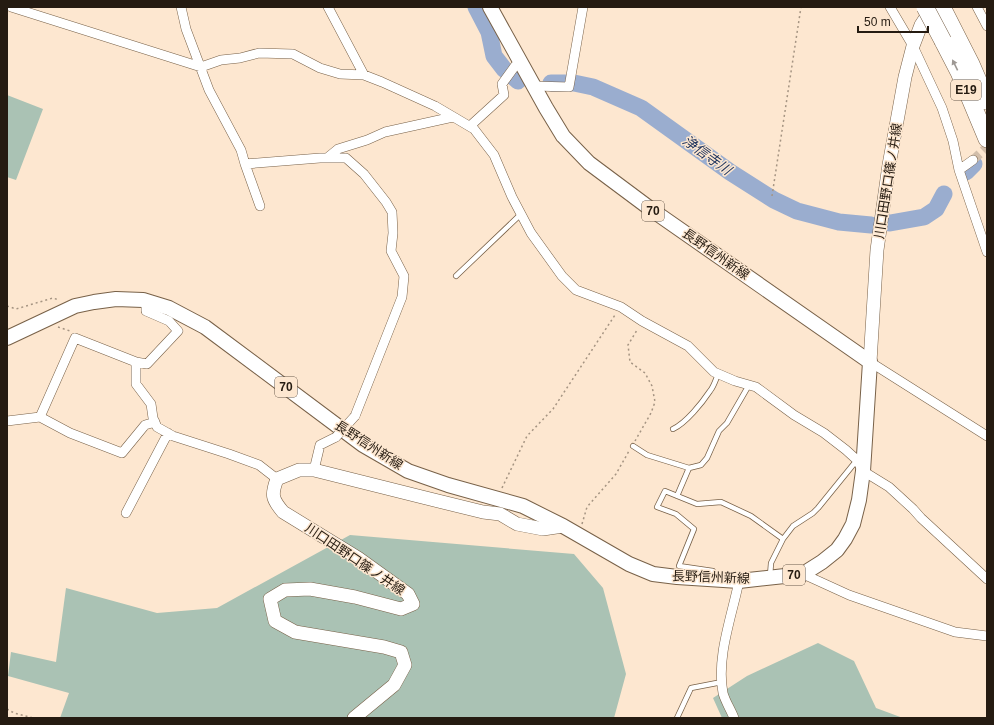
<svg xmlns="http://www.w3.org/2000/svg" width="994" height="725" viewBox="0 0 994 725" font-family="Helvetica,'Noto Sans JP',sans-serif">
  <rect width="100%" height="100%" fill="#fde7d0"/>
  <path fill="#aac2b4" d="M 7,95 L 43,109 L 16,180 L 7,177 Z
    M 350,535 L 574,554 L 603,588 L 626,674 L 614,718 L 60,718 L 69,693 L 8,676 L 11,652 L 56,662 L 66,588 L 157,613 L 217,608 Z
    M 818,643 L 854,661 L 876,708 L 903,718 L 722,718 L 713,698 L 747,676 Z"/>
  <g fill="none" stroke-linecap="round" stroke-linejoin="round">
    <path stroke="#9aadcf" stroke-width="17" d="M 476,7 L 489,32 L 494,56 L 504,69 L 518,81
      M 551,83 L 574,83 L 593,87 L 641,108 L 730,172 L 774,200 L 797,211 L 839,222 L 871,225
      M 966,172 L 974,164
      M 890,223 L 924,217 L 936,209 L 944,194"/>
    <path stroke="#d2beaa" stroke-width="9" stroke-dasharray="9 4.5" stroke-linecap="butt" d="M 973,160 L 987,147"/>
    <defs>
      <path id="service" d="M 456,276 L 521,214
        M 673,429 C 686,423 702,403 710,391 C 714,386 716,379 718,374
        M 633,446 L 647,455 L 689,468 L 677,496
        M 689,468 L 701,465 L 707,458 L 719,431 L 727,423 L 749,385
        M 770,576 L 771,563 L 783,539 L 793,526 L 813,513 L 818,508 L 857,460
        M 716,578 L 713,571 L 679,566 L 694,529 L 676,514 L 657,507 L 665,491 L 697,504 L 721,502 L 751,516 L 783,539
        M 677,718 L 691,688 L 722,682"/>
      <path id="minor" d="M 11,7 L 201,67 L 221,60 L 240,58 L 259,53 L 293,54 L 320,68 L 340,74 L 364,75 L 382,82 L 435,106 L 474,129 L 494,155 L 512,197 L 531,233 L 562,276 L 576,290 L 621,307 L 642,321 L 688,346 L 714,372 L 735,381 L 756,387 L 794,415 L 824,433 L 846,450 L 857,460 L 863,471 L 889,487 L 913,509 L 921,518 L 987,579
        M 181,7 L 186,29 L 209,90 L 241,150 L 245,164 L 320,158 L 346,158 L 364,174 L 386,202 L 392,212 L 393,233 L 391,251 L 404,276 L 402,297 L 355,416
        M 328,7 L 364,75
        M 890,7 L 913,46 L 942,108 L 953,141 L 959,170 L 987,252
        M 977,7 L 987,26
        M 534,86 L 569,87 L 583,7
        M 470,126 L 504,95 L 502,84 L 515,66 L 521,62
        M 327,158 L 338,149 L 367,140 L 385,132 L 453,117
        M 245,164 L 260,206
        M 959,170 L 973,160
        M 136,362 L 147,364 L 178,331 L 169,321 L 146,311 L 146,302
        M 870,362 L 987,436
        M 40,417 L 70,433 L 122,453 L 145,425 L 155,422
        M 7,421 L 40,417 L 75,338 L 136,362 L 136,384 L 151,404 L 153,418 L 157,427 L 173,436 L 229,454 L 259,465 L 277,479
        M 314,470 L 320,445 L 336,437
        M 126,513 L 168,433
        M 803,574 L 849,595 L 955,632 L 987,636
        M 734,718 C 731,710 725,701 723,693 C 716,657 732,616 739,581"/>
      <path id="secondary" d="M 870,362 L 877,250 L 889,165 L 905,77 L 913,46 L 921,25 L 932,8
        M 354,718 L 394,685 L 405,665 L 401,652 L 384,647 L 295,632 L 275,621 L 270,599 L 285,590 L 310,589 L 355,597 L 401,609 L 413,604 L 408,594 L 358,558 L 283,512 C 272,499 271,495 277,479 L 299,470 L 314,470 L 422,497 L 483,512 L 500,514 L 517,524 L 543,529 L 563,526"/>
      <path id="primary" d="M 7,338 L 75,306 L 94,302 L 116,299 L 143,300 L 169,308 L 205,327 L 363,445 L 408,471 L 448,485 L 523,506 L 563,526 L 629,564 L 653,574 L 677,577 L 739,581 L 803,574 L 822,562 L 837,550 L 845,539 L 853,524 L 859,500 L 863,471 L 870,362 L 652,210 L 589,163 L 563,136 L 546,108 L 490,7"/>
      <path id="motorway" d="M 942,7 L 971,64 L 987,101
        M 943,41 L 959,72 L 987,139"/>
    </defs>
    <use href="#service" stroke="#786148" stroke-width="6"/>
    <use href="#minor" stroke="#786148" stroke-width="10"/>
    <use href="#secondary" stroke="#786148" stroke-width="14"/>
    <use href="#primary" stroke="#786148" stroke-width="16"/>
    <use href="#motorway" stroke="#786148" stroke-width="18"/>
    <path stroke="#a59482" stroke-width="1.5" stroke-dasharray="2 3" stroke-linecap="butt" d="M 772,196 L 801,7
      M 7,306 L 16,309 L 53,298 L 59,300
      M 58,327 L 70,331
      M 635,441 L 651,413 L 655,402 L 652,386 L 645,373 L 630,362 L 628,345 L 637,330
      M 502,488 L 527,436 L 553,409 L 615,315
      M 582,524 L 587,507 L 616,474 L 629,451
      M 7,709 L 14,713 L 33,718"/>
    <use href="#service" stroke="#fff" stroke-width="4.5"/>
    <use href="#minor" stroke="#fff" stroke-width="9"/>
    <use href="#secondary" stroke="#fff" stroke-width="13"/>
    <use href="#primary" stroke="#fff" stroke-width="14"/>
    <use href="#motorway" stroke="#fff" stroke-width="17"/>
    <defs>
      <path id="minor-bridge" d="M 336,437 L 355,416"/>
      <path id="motorway-bridge" d="M 925,7 L 943,41"/>
    </defs>
    <use href="#minor-bridge" stroke="#786148" stroke-width="10" stroke-linecap="butt"/>
    <use href="#motorway-bridge" stroke="#786148" stroke-width="18" stroke-linecap="butt"/>
    <use href="#minor-bridge" stroke="#fff" stroke-width="9"/>
    <use href="#motorway-bridge" stroke="#fff" stroke-width="17"/>
  </g>
  <defs><path id="oneway-solid" d="M-6-.8H1V-3.2L6.5 0L1 3.2V.8H-6Z"/></defs>
  <use fill="#9d9894" href="#oneway-solid" transform="translate(955 65) rotate(-116)"/>
  <g text-anchor="middle" dominant-baseline="central" stroke-width="3" stroke-linejoin="round" paint-order="stroke">
    <g fill="#fde7d0" stroke="#66584a" stroke-width="1">
      <rect x="951" y="80" width="30" height="20" rx="3"/>
      <rect x="642" y="201" width="22" height="20" rx="3"/>
      <rect x="275" y="377" width="22" height="20" rx="3"/>
      <rect x="783" y="565" width="22" height="20" rx="3"/>
    </g>
    <g font-size="12" font-weight="bold" fill="#251b11">
      <text x="966" y="90">E19</text>
      <text x="653" y="211">70</text>
      <text x="286" y="387">70</text>
      <text x="794" y="575">70</text>
    </g>
    <g font-size="13" fill="#251b11" stroke="#fde7d0">
      <text transform="translate(888 181) rotate(-81)">川口田野口篠ノ井線</text>
      <text transform="translate(716 254) rotate(35)">長野信州新線</text>
      <text transform="translate(369 445) rotate(33)">長野信州新線</text>
      <text transform="translate(355 559) rotate(34)">川口田野口篠ノ井線</text>
      <text transform="translate(711 577) rotate(2)">長野信州新線</text>
    </g>
    <g font-size="14" font-style="italic" fill="#1b315d" stroke="#fde7d0">
      <text transform="translate(707 155) rotate(36)">浄信寺川</text>
    </g>
  </g>
  <rect width="994" height="725" fill="none" stroke="#251b11" stroke-width="16"/>
  <path d="M858 26v6h70v-6" fill="none" stroke="#251b11" stroke-width="2"/>
  <text x="864" y="26" font-size="12" fill="#251b11" stroke="#fde7d0" stroke-width="3" paint-order="stroke">50 m</text>
</svg>
